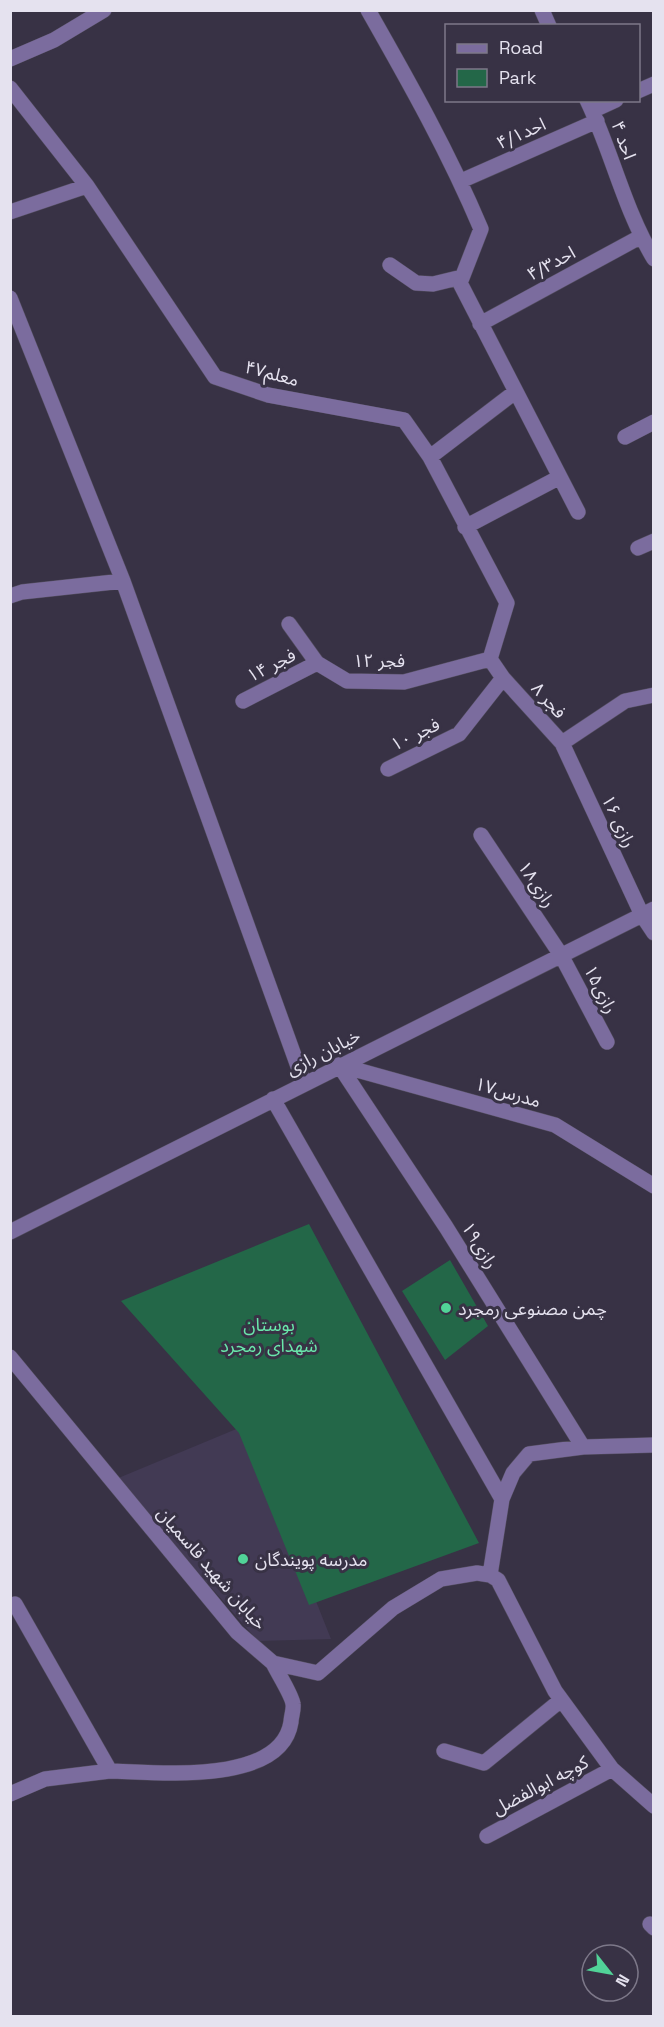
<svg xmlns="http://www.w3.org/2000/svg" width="664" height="2027" viewBox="0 0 664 2027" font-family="'Space Grotesk','Noto Sans Arabic',sans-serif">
  <rect width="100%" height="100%" fill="#383245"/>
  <path fill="#423a54" d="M 246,1425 L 331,1639 L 258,1641 L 116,1479 Z"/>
  <path fill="#236748" d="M 309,1224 L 479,1543 L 309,1605 L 239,1433 L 121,1301 Z
    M 450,1260 L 488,1326 L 445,1360 L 402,1291 Z"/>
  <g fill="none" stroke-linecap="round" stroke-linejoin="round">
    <defs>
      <path id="minor" d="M 368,10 C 409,82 449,153 481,229 L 460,283 L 578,512
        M 542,10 L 549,26
        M 10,59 L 54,40 L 104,10
        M 10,88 L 87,186 L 215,377 L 268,395 L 404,420 L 430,457 L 507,603 L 490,659
        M 638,91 L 654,84
        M 587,100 C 612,152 624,209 654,259
        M 592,111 L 616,100
        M 461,181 L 597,121
        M 10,212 L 87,186
        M 390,265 L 416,283 L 433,284 L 462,277
        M 10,298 L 123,581 L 304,1083
        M 480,324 L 640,237
        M 625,437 L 654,422
        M 430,457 L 515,392
        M 465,527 L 560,477
        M 638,548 L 654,541
        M 10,596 L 22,592 L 123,581
        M 289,624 L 317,663 L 347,681 L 404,682 L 490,659
        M 490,659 L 503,678 L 562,743 L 625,701 L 654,695
        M 243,701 L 317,663
        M 562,743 L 642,915 L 654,933
        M 388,769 L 459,734 L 503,678
        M 481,835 L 561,955 L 607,1042
        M 339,1065 L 446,1227 L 583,1447
        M 339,1065 L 555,1125 L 654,1186
        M 273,1099 L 502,1499
        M 10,1232 L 654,909
        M 10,1357 L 237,1632 L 273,1663 L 318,1673 L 393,1608 L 441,1579 L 477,1573 L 490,1575 L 498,1580 L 555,1691 L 612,1769 L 654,1806
        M 490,1575 L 502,1499 L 513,1473 L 529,1454 L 583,1447 L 654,1445
        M 15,1604 L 110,1771 C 156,1772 281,1786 291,1722 C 291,1717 294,1709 293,1704 C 292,1695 277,1672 273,1663
        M 444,1751 L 484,1763 L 561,1700
        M 10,1794 L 45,1779 L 110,1771
        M 487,1836 L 612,1769
        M 650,1924 L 654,1928"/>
    </defs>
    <use href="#minor" stroke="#544e60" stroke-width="16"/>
    <use href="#minor" stroke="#7b6c9e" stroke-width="15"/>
  </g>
  <g fill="#51d398" stroke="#383245" stroke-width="2">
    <circle cx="446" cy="1308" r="6"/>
    <circle cx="243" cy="1559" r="6"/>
  </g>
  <g text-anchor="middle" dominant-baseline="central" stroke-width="6" stroke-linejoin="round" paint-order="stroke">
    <g font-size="18" fill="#e5e2ef" stroke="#383245">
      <text transform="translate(521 133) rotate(-24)">احد۴/۱</text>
      <text transform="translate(624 140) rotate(70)">احد ۴</text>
      <text transform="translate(551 263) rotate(-28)">احد۴/۳</text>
      <text transform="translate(272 373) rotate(15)">معلم۴۷</text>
      <text x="379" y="660">فجر ۱۲</text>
      <text transform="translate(271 665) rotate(-27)">فجر ۱۴</text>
      <text transform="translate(549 700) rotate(48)">فجر ۸</text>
      <text transform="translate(415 734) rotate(-26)">فجر ۱۰</text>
      <text transform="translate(619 821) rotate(65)">رازی ۱۶</text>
      <text transform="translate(537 884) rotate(56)">رازی۱۸</text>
      <text transform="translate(601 989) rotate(63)">رازی۱۵</text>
      <text transform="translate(323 1052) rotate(-27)">خیابان رازی</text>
      <text transform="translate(508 1092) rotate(16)">مدرس۱۷</text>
      <text transform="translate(480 1245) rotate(58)">رازی۱۹</text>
      <text transform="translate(212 1568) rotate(49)">خیابان شهید قاسمیان</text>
      <text transform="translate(540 1785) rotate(-28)">کوچه ابوالفضل</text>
    </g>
    <g font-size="18" fill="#e5e2ef" stroke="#383245" text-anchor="start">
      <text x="458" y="1308">چمن مصنوعی رمجرد</text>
      <text x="255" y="1559">مدرسه پویندگان</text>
    </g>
    <g font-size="18" fill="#69e7ab" stroke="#383245">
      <text x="269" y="1324">بوستان<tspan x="269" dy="21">شهدای رمجرد</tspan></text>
    </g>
  </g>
  <rect width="664" height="2027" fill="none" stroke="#e5e2ef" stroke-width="24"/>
  <rect x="445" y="24" width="195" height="78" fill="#383245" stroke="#7d7889" stroke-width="1.5"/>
  <rect x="457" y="44" width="30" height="9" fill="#7b6c9e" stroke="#7d7889" stroke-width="1.5"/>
  <text x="499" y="54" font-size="18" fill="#e5e2ef">Road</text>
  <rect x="457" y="69" width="30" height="18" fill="#236748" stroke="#7d7889" stroke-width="1.5"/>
  <text x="499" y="84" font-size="18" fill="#e5e2ef">Park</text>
  <g transform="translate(610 1973) rotate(121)"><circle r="28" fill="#383245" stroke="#7d7889" stroke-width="1.5"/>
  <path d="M0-4.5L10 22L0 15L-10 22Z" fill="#51d398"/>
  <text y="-9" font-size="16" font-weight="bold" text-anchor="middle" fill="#e5e2ef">N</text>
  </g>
</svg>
